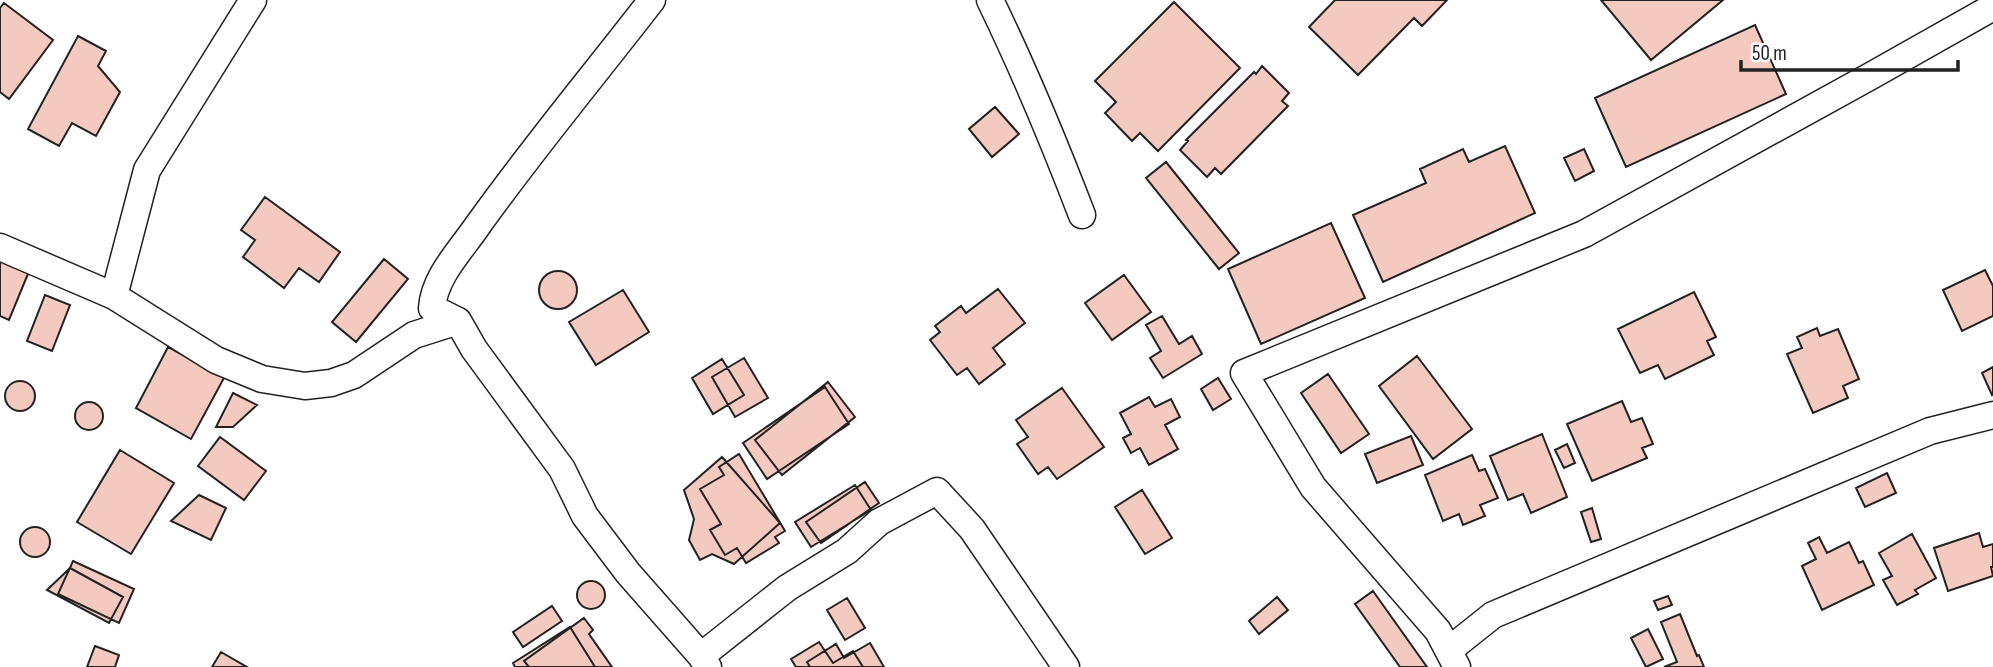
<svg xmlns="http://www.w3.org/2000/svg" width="1993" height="667" viewBox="0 0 1993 667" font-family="'Sofia Sans Condensed',sans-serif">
  <rect width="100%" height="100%" fill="#fff"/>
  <path fill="#f3c9c0" stroke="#222" stroke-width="2" d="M 1335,0 L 1447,0 L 1422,26 L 1414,18 L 1358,75 L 1309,27 Z
    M 1601,0 L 1723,0 L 1651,60 Z
    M 1174,2 L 1240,68 L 1158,151 L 1140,133 L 1132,141 L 1105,113 L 1116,102 L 1095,81 Z
    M 4,3 L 53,40 L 9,99 L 0,92 L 0,8 Z
    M 1755,25 L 1786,94 L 1626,167 L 1595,98 Z
    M 78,36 L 106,51 L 98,66 L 120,92 L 96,136 L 72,123 L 59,146 L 28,129 Z
    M 1262,66 L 1289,93 L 1282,101 L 1288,106 L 1221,174 L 1215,168 L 1207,177 L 1180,150 L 1188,141 L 1186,140 L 1254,72 L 1256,74 Z
    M 995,107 L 1019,134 L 992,157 L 969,129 Z
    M 1505,146 L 1535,213 L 1383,282 L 1353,215 L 1426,183 L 1420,169 L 1463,149 L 1469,162 Z
    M 1584,149 L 1594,171 L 1575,181 L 1564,158 Z
    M 1166,162 L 1239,253 L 1219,269 L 1146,178 Z
    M 265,197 L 340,252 L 319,282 L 299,268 L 284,288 L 243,257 L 255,240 L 241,230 Z
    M 1331,223 L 1365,298 L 1261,344 L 1228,269 Z
    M 0,257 L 30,269 L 9,320 L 0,316 Z
    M 384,259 L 408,279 L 356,342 L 332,322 Z
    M 1985,270 L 1993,286 L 1993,316 L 1962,331 L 1943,290 Z
    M539 290a19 19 0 1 1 38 0a19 19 0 1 1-38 0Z
    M 1124,275 L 1151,312 L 1112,340 L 1085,303 Z
    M 998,289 L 1025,323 L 993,348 L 1005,364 L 979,384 L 967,368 L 957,375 L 930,340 L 940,332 L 935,326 L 961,306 L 966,313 Z
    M 623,290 L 649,332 L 596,365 L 569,322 Z
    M 1694,292 L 1716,337 L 1707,341 L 1714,355 L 1665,379 L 1658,365 L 1640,373 L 1618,329 Z
    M 45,295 L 70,305 L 52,351 L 27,341 Z
    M 1162,316 L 1179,344 L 1192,336 L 1202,354 L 1163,378 L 1150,358 L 1161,351 L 1146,325 Z
    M 1817,328 L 1820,336 L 1838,329 L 1859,379 L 1843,386 L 1848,398 L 1813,413 L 1787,354 L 1802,348 L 1797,337 Z
    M 168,347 L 224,378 L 191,439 L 136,408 Z
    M 1417,356 L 1472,429 L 1433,459 L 1379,386 Z
    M 744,358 L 768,398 L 735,417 L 712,377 Z
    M 722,359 L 744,395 L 713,414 L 692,378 Z
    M 1993,367 L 1993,394 L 1992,395 L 1982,373 Z
    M 1328,374 L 1369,434 L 1341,453 L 1301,393 Z
    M 1218,378 L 1231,399 L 1213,410 L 1201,389 Z
    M5 396a15 15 0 1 1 30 0a15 15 0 1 1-30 0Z
    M 828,382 L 855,417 L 782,475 L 755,440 Z
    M 825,387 L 849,424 L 767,479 L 743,443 Z
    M 1062,388 L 1104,447 L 1057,479 L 1048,467 L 1038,474 L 1017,444 L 1028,437 L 1016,420 Z
    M 233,393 L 257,405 L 233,427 L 216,427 Z
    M 1149,397 L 1155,407 L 1171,399 L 1180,417 L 1165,425 L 1178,449 L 1149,465 L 1140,448 L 1131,453 L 1123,438 L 1131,434 L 1120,413 Z
    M 1622,401 L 1631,422 L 1642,418 L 1653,444 L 1642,448 L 1647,458 L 1592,481 L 1567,424 Z
    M75 416a14 14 0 1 1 28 0a14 14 0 1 1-28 0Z
    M 1542,434 L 1567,497 L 1531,513 L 1523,494 L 1508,500 L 1490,456 Z
    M 1411,436 L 1423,465 L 1377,483 L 1365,454 Z
    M 220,437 L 266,471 L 244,500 L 198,466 Z
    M 1567,444 L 1575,463 L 1564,468 L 1555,450 Z
    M 120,450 L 174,483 L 131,554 L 77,522 Z
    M 739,454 L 785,531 L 775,537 L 779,543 L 746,563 L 737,548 L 725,555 L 710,530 L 721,524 L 700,489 L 724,475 L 719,467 Z
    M 1472,455 L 1479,471 L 1485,469 L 1498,498 L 1480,505 L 1485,516 L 1463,525 L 1459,514 L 1443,521 L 1425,475 Z
    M 722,457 L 780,523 L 734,564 L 712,554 L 700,560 L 689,540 L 694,519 L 684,490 Z
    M 1887,473 L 1896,493 L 1865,507 L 1856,488 Z
    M 865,482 L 879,503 L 821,543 L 806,522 Z
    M 855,485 L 871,510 L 811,547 L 795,522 Z
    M 1142,490 L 1172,538 L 1145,554 L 1115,507 Z
    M 199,495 L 226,508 L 211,540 L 171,521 Z
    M 1592,508 L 1601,539 L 1591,542 L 1581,512 Z
    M20 542a15 15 0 1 1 30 0a15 15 0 1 1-30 0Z
    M 1979,533 L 1983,547 L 1993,544 L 1993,567 L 1991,567 L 1993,576 L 1948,591 L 1934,548 Z
    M 1912,534 L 1936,578 L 1915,590 L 1918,594 L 1897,605 L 1883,580 L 1892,576 L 1879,553 Z
    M 1819,537 L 1827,553 L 1849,542 L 1859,563 L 1863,561 L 1874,585 L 1822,610 L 1802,566 L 1816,559 L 1808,543 Z
    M 73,561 L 134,589 L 119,623 L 58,594 Z
    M 70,568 L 123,597 L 109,623 L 47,590 Z
    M577 595a14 14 0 1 1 28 0a14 14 0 1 1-28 0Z
    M 1373,591 L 1427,667 L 1400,667 L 1355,604 Z
    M 1668,596 L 1672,605 L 1658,610 L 1654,601 Z
    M 1277,597 L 1288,610 L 1259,634 L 1249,621 Z
    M 847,598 L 865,628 L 845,640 L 827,610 Z
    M 552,606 L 562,621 L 523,647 L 513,632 Z
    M 1680,614 L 1697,656 L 1699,655 L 1704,667 L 1664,667 L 1677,662 L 1661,622 Z
    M 584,618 L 593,630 L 589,634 L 612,667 L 529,667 L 524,661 Z
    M 570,627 L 595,667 L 515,667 L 513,663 Z
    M 1648,629 L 1663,659 L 1646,667 L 1631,638 Z
    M 819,642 L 833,663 L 853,651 L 863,667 L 796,667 L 791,659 Z
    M 870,643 L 884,667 L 810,667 L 807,662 L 836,644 L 844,658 Z
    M 95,646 L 119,655 L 115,667 L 87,667 Z
    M 221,652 L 247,667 L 212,667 Z"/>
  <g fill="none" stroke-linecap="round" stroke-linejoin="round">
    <defs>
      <path id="street" d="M 652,0 C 594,75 533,148 478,225 C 461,250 434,277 432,308 L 458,321 L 474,349 L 562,469 L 585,516 L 628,573 L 701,656 L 708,667
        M 990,0 C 1024,70 1054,142 1082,215
        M 0,247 L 114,296 L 216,360 L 262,379 L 305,386 L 331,383 L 354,375 L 414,335 L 458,321
        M 114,296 L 147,170 L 253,0
        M 1449,650 L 1493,615 L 1930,431 L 1993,415
        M 701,656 L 787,588 L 847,551 L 879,522 L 937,491 L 972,529 L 1066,667
        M 1457,667 L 1438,631 L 1313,487 L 1244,373 L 1584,234 L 1869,77 L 1993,7"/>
    </defs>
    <use href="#street" stroke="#222" stroke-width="29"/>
    <use href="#street" stroke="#fff" stroke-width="26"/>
  </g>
  <path d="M1741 60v10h217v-10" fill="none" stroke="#222222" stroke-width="3.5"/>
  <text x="1752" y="60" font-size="21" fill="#222222" stroke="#ffffff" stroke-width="5" paint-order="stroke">50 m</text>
</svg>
